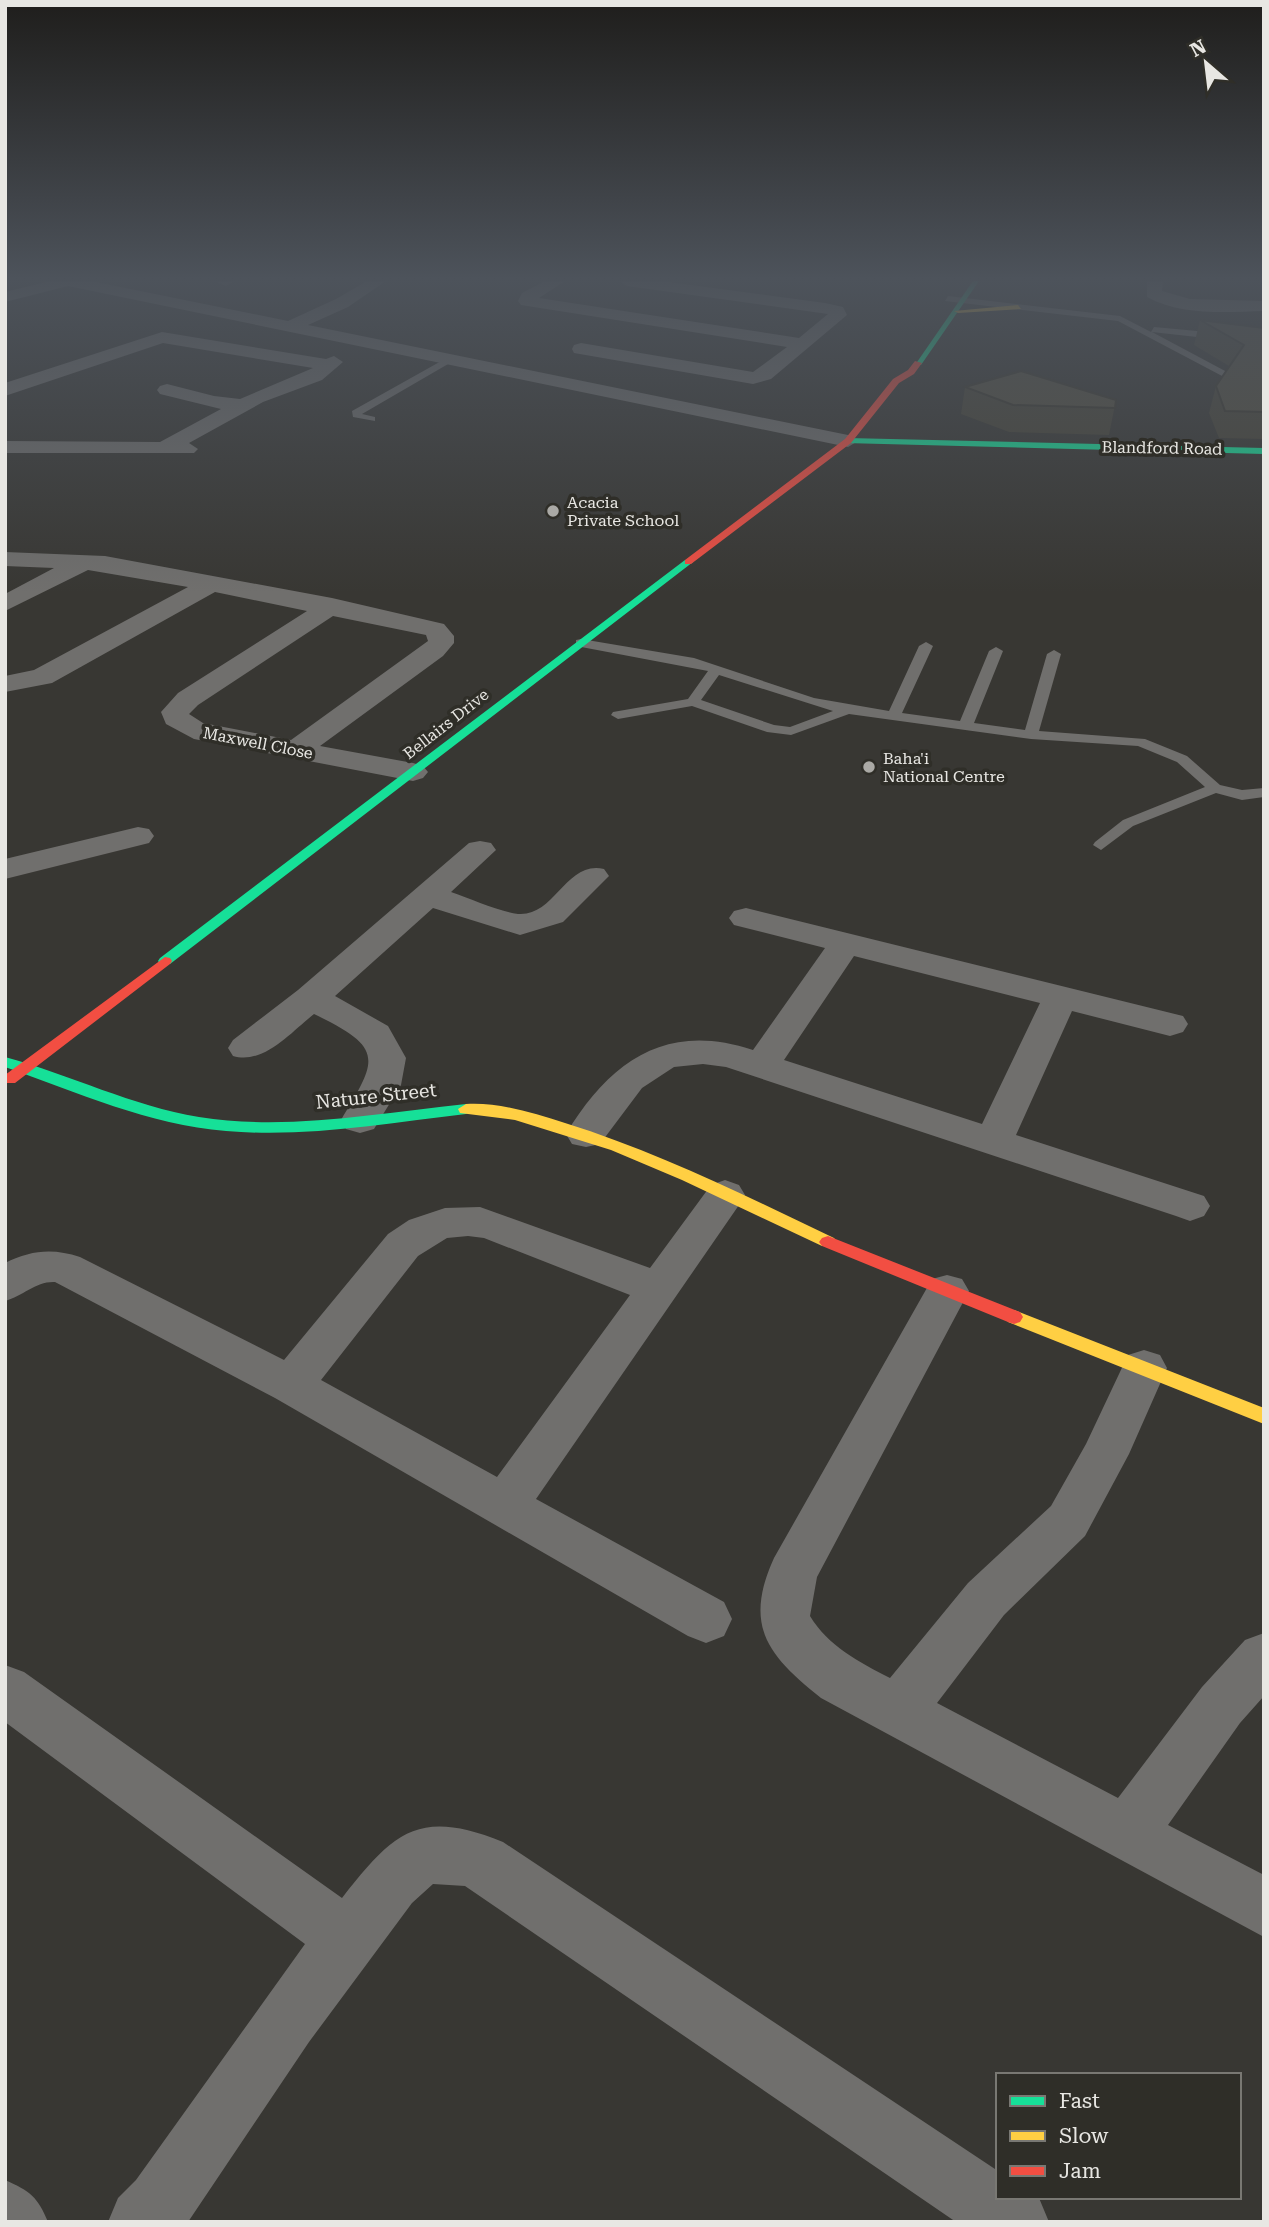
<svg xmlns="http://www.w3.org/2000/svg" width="1269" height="2227" viewBox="0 0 1269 2227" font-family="'Roboto Serif',serif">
  <rect width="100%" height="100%" fill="#383733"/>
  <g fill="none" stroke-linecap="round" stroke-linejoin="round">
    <path fill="#706f6d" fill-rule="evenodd" d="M 948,296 L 1120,316 L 1151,332 L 1154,327 L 1197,331 L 1264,327 L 1264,333 L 1197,337 L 1152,332 L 1227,372 L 1224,377 L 1118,321 L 945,301 Z
      M 452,355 L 455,360 L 362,414 L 375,417 L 375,421 L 353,417 L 352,411 Z
      M 581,639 L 694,658 L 814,698 L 889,711 L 919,646 L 926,642 L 933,646 L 902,713 L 960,721 L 989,651 L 996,647 L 1003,651 L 974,723 L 1025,730 L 1047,654 L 1054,650 L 1061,654 L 1039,731 L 1145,739 L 1187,756 L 1220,785 L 1242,790 L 1264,788 L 1264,797 L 1242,800 L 1216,793 L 1133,826 L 1101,850 L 1093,845 L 1095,842 L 1123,820 L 1205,787 L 1177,762 L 1138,746 L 1031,739 L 849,714 L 791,735 L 767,732 L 692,706 L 618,719 L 611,715 L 613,712 L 688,699 L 708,671 L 576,646 L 576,640 ZM 719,675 L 833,711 L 790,727 L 774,725 L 701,700 Z"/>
    <path fill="#706f6d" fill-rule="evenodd" d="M 50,281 L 91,281 L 288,321 L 336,299 L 367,281 L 386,281 L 348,307 L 308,325 L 848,435 L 858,441 L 848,447 L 68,286 L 5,302 L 5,292 Z
      M 214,281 L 234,281 L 226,286 Z
      M 545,281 L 565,281 L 539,298 L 799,338 L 828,314 L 627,286 L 619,281 L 661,281 L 825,303 L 843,307 L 847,315 L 771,379 L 753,384 L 574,353 L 572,349 L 574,345 L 581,343 L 753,372 L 787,347 L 521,305 L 518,301 L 522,293 Z
      M 1147,281 L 1163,281 L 1162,291 L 1190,299 L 1264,301 L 1264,311 C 1226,312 1181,316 1147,297 Z
      M 162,332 L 326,359 L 334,356 L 343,362 L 322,380 L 263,402 L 189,443 L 198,449 L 194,453 L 5,453 L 5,441 L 160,442 L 221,409 L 160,394 L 157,390 L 160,386 L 167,384 L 214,396 L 240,399 L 313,368 L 163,343 L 5,396 L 5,383 Z
      M 5,552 L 105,556 L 332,598 L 444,624 L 454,636 L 454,643 L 443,656 L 320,746 L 413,763 L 423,766 L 428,772 L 423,778 L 413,781 L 194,739 L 166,724 L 161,712 L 178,693 L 307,611 L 215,592 L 52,683 L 5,692 L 5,676 L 34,670 L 188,587 L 88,570 L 5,611 L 5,594 L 54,568 L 5,566 ZM 333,616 L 426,635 L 428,641 L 291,740 L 203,723 L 189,714 L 198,705 Z
      M 138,827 L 149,829 L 154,836 L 149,843 L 5,879 L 5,859 Z
      M 480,841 L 491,843 L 496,850 L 451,892 C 472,899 497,911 518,914 C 555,917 566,860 604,869 L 609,876 L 563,922 L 520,935 L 433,908 L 335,996 L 388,1026 L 406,1058 L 401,1085 L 374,1129 L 360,1133 L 346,1129 L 341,1120 C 378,1059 385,1048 314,1014 C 291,1032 264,1065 233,1056 L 228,1048 L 233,1040 L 298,990 L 469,843 Z
      M 746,908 L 1183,1016 L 1188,1024 L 1183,1032 L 1170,1036 L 1072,1011 L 1016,1135 L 1204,1196 L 1210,1206 L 1204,1216 L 1190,1221 L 1176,1216 L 726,1067 L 703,1064 L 674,1067 L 642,1088 L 600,1144 L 586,1147 L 572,1144 L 566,1134 C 610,1061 666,1021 753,1050 L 825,948 L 734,925 L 729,918 L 734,911 ZM 854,956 L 1040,1003 L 982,1124 L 784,1060 Z
      M 725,1180 L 739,1185 L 745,1195 L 739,1205 L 536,1499 L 724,1602 L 732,1619 L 724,1636 L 706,1643 L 688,1636 L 275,1398 L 55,1282 C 36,1281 23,1296 5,1301 L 5,1263 C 31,1250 53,1248 80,1257 L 284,1360 L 388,1234 L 409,1220 L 445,1208 L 480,1207 L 650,1268 L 711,1185 ZM 468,1236 L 484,1238 L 630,1295 L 497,1477 L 321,1380 L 418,1256 L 447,1238 Z
      M 947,1275 L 962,1279 L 969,1291 L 817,1577 L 810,1616 C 828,1646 859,1662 890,1678 L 968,1583 L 1051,1506 L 1086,1444 L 1128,1355 L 1144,1350 L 1160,1355 L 1167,1368 L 1129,1454 L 1085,1536 L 1004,1615 L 937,1703 L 1118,1798 L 1202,1687 L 1245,1640 L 1264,1633 L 1264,1696 L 1240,1723 L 1168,1825 L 1264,1875 L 1264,1937 L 821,1698 C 768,1656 743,1626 774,1558 L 932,1279 Z
      M 5,1665 L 24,1672 L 342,1898 C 394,1832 418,1808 503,1842 L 998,2171 L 998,2197 L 1039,2198 L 1049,2222 L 956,2222 L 465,1886 L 433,1884 L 412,1903 L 309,2042 L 188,2222 L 108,2222 L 118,2198 L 136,2180 L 305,1944 L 5,1722 Z
      M 5,2180 C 30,2191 38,2197 48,2222 L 5,2222 Z"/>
    <path fill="#16e098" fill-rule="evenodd" d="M 973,281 L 979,281 L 921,365 L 915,365 Z
      M 848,438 L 1264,448 L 1264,454 L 845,443 L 844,441 Z
      M 685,560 L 693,562 L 170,964 L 160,964 L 158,961 L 160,958 Z
      M 5,1057 C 71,1075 132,1106 199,1117 C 287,1131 378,1113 466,1104 L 474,1109 L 466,1114 C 387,1123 306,1138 226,1131 C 149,1125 77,1092 5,1067 Z"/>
    <path fill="#ffcf43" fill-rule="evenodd" d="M 1018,305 L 1021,309 L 958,313 L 954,311 Z
      M 466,1104 C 499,1102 533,1113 565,1123 C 658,1152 746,1196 834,1238 L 837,1242 L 834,1246 L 822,1246 L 682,1180 L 611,1150 L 515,1120 L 460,1113 L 458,1109 Z
      M 1014,1310 L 1264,1408 L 1264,1424 L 1008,1322 L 1005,1317 L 1008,1312 Z"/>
    <path fill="#f24e42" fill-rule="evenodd" d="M 915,361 L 922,363 L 914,374 L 899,383 L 851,443 L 691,564 L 685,564 L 685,560 L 845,439 L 893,379 L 908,370 Z
      M 165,957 L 170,958 L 172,961 L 170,964 L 15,1083 L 5,1083 L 5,1075 Z
      M 828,1236 L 1020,1312 L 1023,1317 L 1020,1322 L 1014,1324 L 1008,1322 L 822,1246 L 819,1242 L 822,1238 Z"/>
  </g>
  <path fill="#474438" d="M 1200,320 L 1264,328 L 1264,439 L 1219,438 L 1209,413 L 1216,386 L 1229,366 L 1194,345 Z
    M 965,387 L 1116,400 L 1109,435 L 1009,432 L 961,414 Z"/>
  <path fill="#534f41" stroke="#3a372e" stroke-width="2" d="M 1200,320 L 1264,328 L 1264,412 L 1225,411 L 1216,386 L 1244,345 Z
    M 1021,371 L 1116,400 L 1115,408 L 1013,405 L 965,387 Z"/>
  <linearGradient id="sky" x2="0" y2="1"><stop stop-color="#1f1e1c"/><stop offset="0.47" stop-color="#4d535b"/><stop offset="1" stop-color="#4d535b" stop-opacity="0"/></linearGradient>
  <rect width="1269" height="592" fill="url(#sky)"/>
  <g fill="#aaa9a5" stroke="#2f2e28" stroke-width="2.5">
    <circle cx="553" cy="511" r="7"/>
    <circle cx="869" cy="767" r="7"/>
  </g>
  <g text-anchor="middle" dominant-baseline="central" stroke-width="7" stroke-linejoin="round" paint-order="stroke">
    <g font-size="16" fill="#e8e7e3" stroke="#2f2e28">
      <text transform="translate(1162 448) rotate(1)">Blandford Road</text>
      <text transform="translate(446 724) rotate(-38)">Bellairs Drive</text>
      <text transform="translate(258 743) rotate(11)">Maxwell Close</text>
    </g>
    <g font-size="16" fill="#e8e7e3" stroke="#2f2e28" text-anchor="start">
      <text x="567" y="502">Acacia<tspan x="567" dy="18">Private School</tspan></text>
      <text x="883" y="758">Baha'i<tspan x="883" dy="18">National Centre</tspan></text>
    </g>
    <g font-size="19" fill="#e8e7e3" stroke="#2f2e28">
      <text transform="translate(376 1096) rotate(-6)">Nature Street</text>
    </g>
  </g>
  <rect width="1269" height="2227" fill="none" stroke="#e8e7e3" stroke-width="14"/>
  <rect x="996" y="2073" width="245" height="126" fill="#2f2e28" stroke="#797873" stroke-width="2"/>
  <rect x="1010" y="2096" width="35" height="10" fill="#16e098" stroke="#797873" stroke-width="2"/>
  <text x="1059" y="2108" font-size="21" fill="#e8e7e3">Fast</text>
  <rect x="1010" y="2131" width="35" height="10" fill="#ffcf43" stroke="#797873" stroke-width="2"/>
  <text x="1059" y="2143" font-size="21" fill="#e8e7e3">Slow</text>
  <rect x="1010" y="2166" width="35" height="10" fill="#f24e42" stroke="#797873" stroke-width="2"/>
  <text x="1059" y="2178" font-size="21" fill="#e8e7e3">Jam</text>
  <g transform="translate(1206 63) rotate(332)" stroke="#2f2e28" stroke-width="5" paint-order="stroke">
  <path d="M0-5L12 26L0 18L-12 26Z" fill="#e8e7e3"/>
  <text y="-10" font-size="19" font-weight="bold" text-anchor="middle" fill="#e8e7e3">N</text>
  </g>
</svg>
